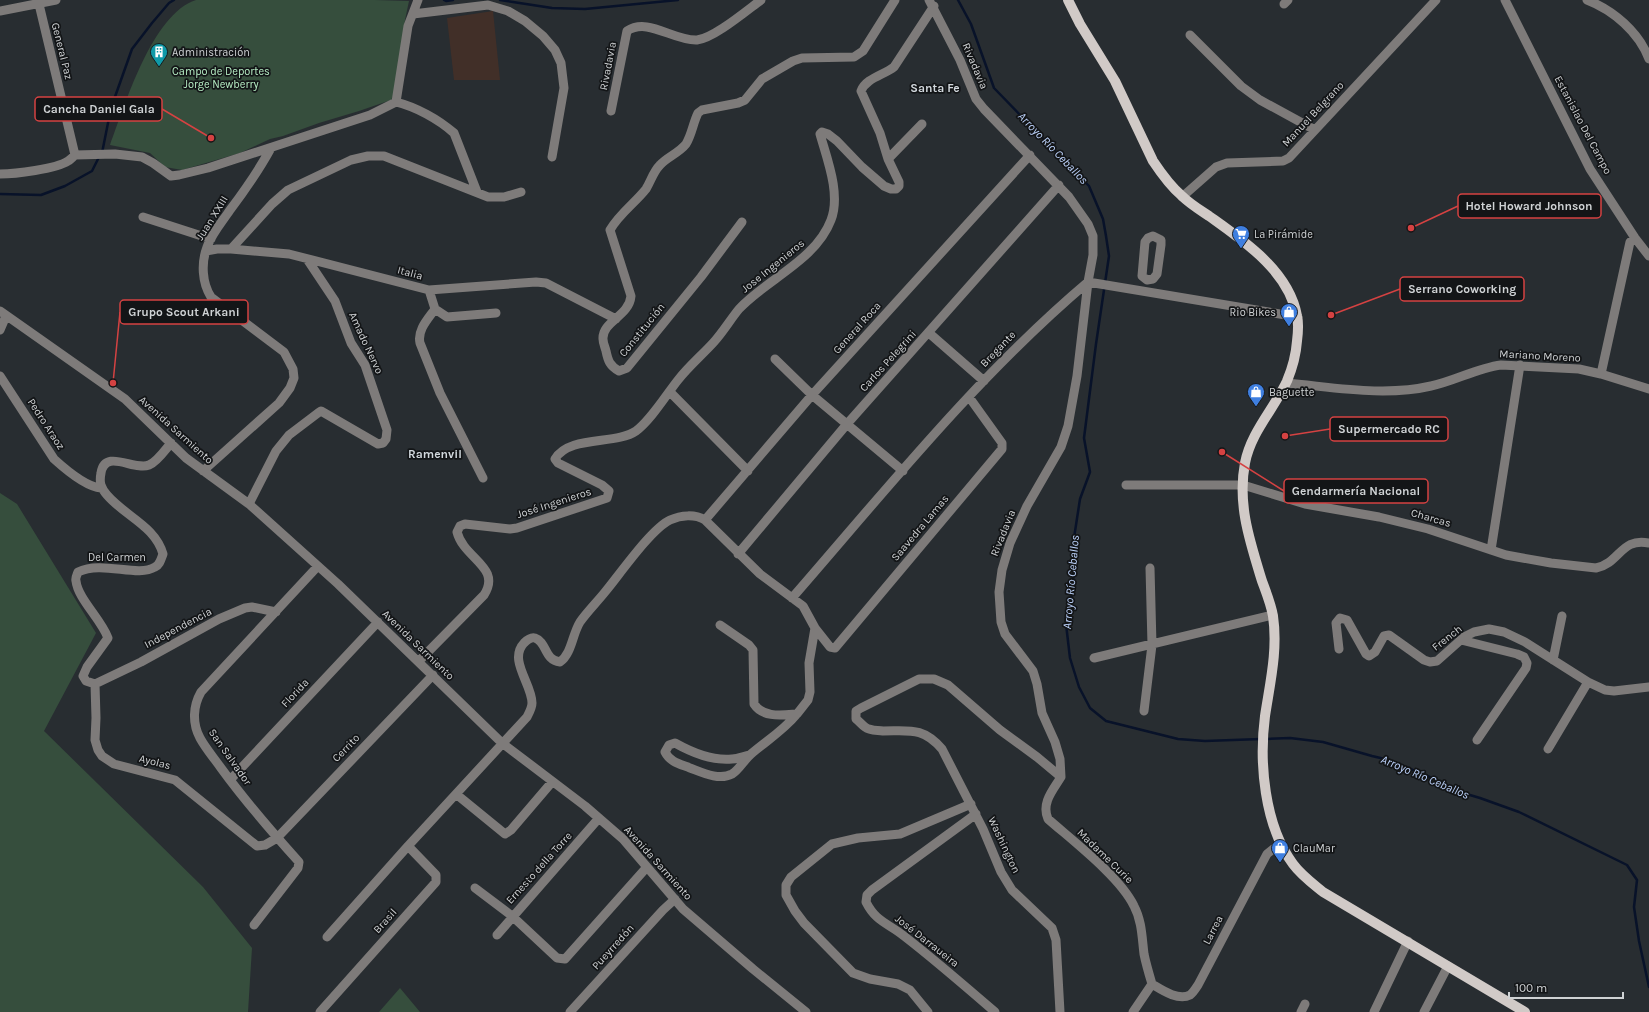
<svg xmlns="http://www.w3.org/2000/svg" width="1649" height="1012" viewBox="0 0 1649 1012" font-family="Karla,sans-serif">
  <rect width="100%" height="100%" fill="#282d31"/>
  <path fill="#412f28" d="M 493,11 L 500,80 L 454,80 L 447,18 Z"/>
  <path fill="#364e3d" d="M 196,0 L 375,0 L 409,1 L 405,20 L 394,95 L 391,100 L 359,111 L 319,123 L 283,136 L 270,139 L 240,153 L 182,170 L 165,167 L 150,153 L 110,145 C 125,105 152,14 196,0 Z
    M 0,493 L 17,504 L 96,633 L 44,731 L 203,887 L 252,948 L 248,1012 L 0,1012 Z
    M 400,988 L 420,1012 L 379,1012 Z"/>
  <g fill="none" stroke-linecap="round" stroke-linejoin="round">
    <path stroke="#081229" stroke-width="2.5" d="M 444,0 L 446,1 L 453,0
      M 500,0 L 552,8 L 585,9 L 678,0
      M 958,0 L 971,24 L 994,88 L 1089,186 L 1103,219 L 1106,236 L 1109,256 L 1096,344 L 1084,438 L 1090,472 L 1080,499 L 1074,538 L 1073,589 L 1066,624 L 1070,658 L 1079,687 L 1090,708 L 1106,721 L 1178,739 L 1205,741 L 1261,739
      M 102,153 L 111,108 L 132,49 L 152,23 L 169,3 L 174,0
      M 0,194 L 41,195 L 65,186 L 92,171 L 99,157
      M 1266,739 L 1290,738 L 1323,742 L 1372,756 L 1389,760 L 1432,778 L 1453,790 L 1480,798 L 1519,812 L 1627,865 L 1637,880 L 1634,907 L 1639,941 L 1649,987"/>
    <path stroke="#7e7b7a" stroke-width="9" d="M 38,0 L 75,155
      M 929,0 L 960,60 L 976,99 L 984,109 L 1069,197 L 1088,224 L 1093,236 L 1093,255 L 1088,282 L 1077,376 L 1068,426 L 1061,447 L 1027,506 L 1010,543 L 1002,570 L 999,592 L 1001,622 L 1005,634 L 1033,671 L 1037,684 L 1042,713 L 1055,742 L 1060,759 L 1061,777 L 1037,757 L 1000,730 L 948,685 L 934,679 L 919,679 L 861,708 L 856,711 L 856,719 C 859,721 862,725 865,727 C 870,731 877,730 883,731 C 910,731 923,727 942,749 L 983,829 L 1001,872 L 1012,890 L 1052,928 L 1056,940 L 1060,1012
      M 1505,0 L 1590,169 L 1635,238 L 1649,256
      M 1587,0 C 1613,10 1639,32 1649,59
      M 1284,4 L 1288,0
      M 0,11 L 56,0
      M 413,14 L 488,5 L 508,11 L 525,21 L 543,36 L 555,50 L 561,63 L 564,88 L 552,157
      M 1190,35 L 1241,86 L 1260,100 L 1315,130
      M 396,102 C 416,107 438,119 454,133 L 477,192
      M 396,102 L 408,26 L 418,0
      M 611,111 L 627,31 C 648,17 673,41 697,40 C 714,38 746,11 761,0
      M 75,155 L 115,154 L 142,157 L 153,163 L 171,176 L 179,175 L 208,168 L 370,115 L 396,102
      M 888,159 L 922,124
      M 0,174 C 15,174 56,169 68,161 C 70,160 73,157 75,155
      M 1182,197 L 1216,167 L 1227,163 L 1283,161 L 1289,158 L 1436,0
      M 143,217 L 211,239
      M 742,222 L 701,277 L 627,368 L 619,371 C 610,366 608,361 606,351 C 605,347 603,343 603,339 C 602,321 629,317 631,296 L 610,230 C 619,214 635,203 646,189 C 651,181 653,172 660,165 C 667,157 679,153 686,144 C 692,134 693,123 698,113 L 702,110 L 738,103 L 745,100 L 762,79 L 793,61 L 802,58 L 854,57 L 863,51 L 895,0
      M 1153,236 L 1161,240 L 1161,245 L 1157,274 L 1153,279 L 1147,280 L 1142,276 L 1145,242 L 1148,238 Z
      M 231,249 L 272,204 L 288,190 L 351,160 L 368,156 L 384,156 L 488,197 L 504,197 L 521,192
      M 206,251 L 217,249 L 231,249 L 289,254 L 429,290 L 435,309 C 428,319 417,330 420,343 L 440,393 L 483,478
      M 429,290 L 536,282 L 546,283 L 616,319
      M 435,309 L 447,317 L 496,313
      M 0,311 L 125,399 L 186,458 L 249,504 L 338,584 L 502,743 L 585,806 L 623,839 L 683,909 L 753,969 L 806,1012
      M 0,330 L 6,316
      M 929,333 L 984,381
      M 775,359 L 812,395 L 903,471
      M 1601,374 L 1630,242 L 1635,238
      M 0,376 L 54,459 C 65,469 86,487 101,488
      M 1286,383 C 1333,387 1384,397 1431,386 C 1455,381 1477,368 1501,365 L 1579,369 L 1601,374 L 1649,389
      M 670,392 L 748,471
      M 203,471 L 279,403 L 290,388 L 294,378 L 293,369 L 284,352 L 211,297 C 202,283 201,263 207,247 C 212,233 222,222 230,210 C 245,190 259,170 271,148
      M 1126,485 L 1243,485 L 1305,504 L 1379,517 L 1428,529 L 1506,555 L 1551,563 L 1596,568 C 1620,563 1621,537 1649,543
      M 249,504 L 276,451 L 289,435 L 318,413 L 321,411 L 378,444 L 383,443 L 386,439 L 387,430 L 365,365 L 351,343 L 335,301 L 307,259
      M 705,520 L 812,395 L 1030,155
      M 1491,550 L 1520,365
      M 738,554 L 847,424 L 1059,185
      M 792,598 C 886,490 978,375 1088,282 L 1298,317
      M 815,628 L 830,647 L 835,648 L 1002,449 L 1002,443 L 969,397
      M 1461,640 L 1517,654 L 1524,657 L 1527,663 L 1526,668 L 1477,740
      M 1339,649 L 1336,623 L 1340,618 L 1347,620 L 1366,654 L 1369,656 L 1375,652 L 1384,636 L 1389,635 L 1424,660 L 1430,662 L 1437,661 L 1464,637 L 1474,632 L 1489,629 L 1504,632 L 1525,642 L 1588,682 L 1605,690 L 1614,691 L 1649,687
      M 1094,658 L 1273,615
      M 1553,660 L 1562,616
      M 419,661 L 484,595 C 502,567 464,559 457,532 L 460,526 L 465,524 L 510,529 L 517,528 L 607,498 L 609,491 L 602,485 L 558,463 L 555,459 C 569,435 616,445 636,431 C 651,420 666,395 678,380 C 688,367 702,355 713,343 C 723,332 730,320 739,309 C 767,279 816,260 831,220 C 841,194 827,159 820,134 L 822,132 L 828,134 L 837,141 L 862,167 L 884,186 L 891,189 L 896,189 L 899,186 L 899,182 L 888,159 L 880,133 L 861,91 C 866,78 884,75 894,67 L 934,6
      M 95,684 L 96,718 L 95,740 L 98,750 L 102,756 L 114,764 L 175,780 L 257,846 L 265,845 L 277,838 L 433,675
      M 95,684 L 86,681 L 83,676 L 87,667 L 108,638 C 101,619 78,599 76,581 C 75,578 77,575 78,572 C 103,560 137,578 155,567 C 160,565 161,559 163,554 C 155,526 126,517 107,495 C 101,488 99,483 101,473 C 105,448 134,471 149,465 C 157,462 165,450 171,443
      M 95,684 L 141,662 L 219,619 L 245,608 L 252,607 L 276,612
      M 1144,711 L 1152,645 L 1150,568
      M 1548,749 L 1588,682
      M 750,755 C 744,756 738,759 732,759 C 713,761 691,752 675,743 L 669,745 L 665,752 C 670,762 680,764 690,768 C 701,772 719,781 732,774 C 739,770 744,760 751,754 C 766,741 783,731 797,714
      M 1061,777 C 1053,790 1041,803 1048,819 C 1073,841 1120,877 1134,906 C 1142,921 1142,938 1144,954 C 1146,964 1149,974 1152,984
      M 230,780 L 378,622
      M 456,794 L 505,834 L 511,830 L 552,782
      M 976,814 L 872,890 L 867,895 L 866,902 C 876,922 888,923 904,936 C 935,960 965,986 995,1012
      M 475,888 L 512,916 L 557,958 L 565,959 L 647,867
      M 254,925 L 298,868 L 299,862 C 272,832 245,801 221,768 C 214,758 206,749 200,738 C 192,723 193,706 201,692 L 318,566
      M 497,935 L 599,818
      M 327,937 L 408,846
      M 1152,984 C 1162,990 1178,1001 1190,995 C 1193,993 1196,988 1198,985 L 1267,854 L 1281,843
      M 320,1012 L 436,882 L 436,875 L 408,846 L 527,717 C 529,713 532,708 532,703 C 532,684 508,660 524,643 C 527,640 531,637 535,638 C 547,642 544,660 560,662 C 572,653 572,635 580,622 C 587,612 597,602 605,592 C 620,574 651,529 670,520 C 681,515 695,514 705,520 L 760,574 L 803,606 L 815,628 L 809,663 L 810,692 L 808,700 L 797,714 C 782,715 763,718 754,704 L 753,650 L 749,645 L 720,625
      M 570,1012 L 663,910 L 675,899
      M 928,1012 L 910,990 L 898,984 L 870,979 L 853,973 L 804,923 L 795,911 L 786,895 L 786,885 L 791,877 L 832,844 L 858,838 L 900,834 L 971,804
      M 1133,1012 L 1152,984
      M 1301,1012 L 1305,1004
      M 1374,1012 L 1408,941
      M 1424,1012 L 1448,966"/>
    <path stroke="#d1cac7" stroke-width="10" d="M 1068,0 L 1080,24 L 1115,81 L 1153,161 C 1161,173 1170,186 1182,196 C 1190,204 1200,210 1209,216 C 1244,241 1289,271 1297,316 C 1299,324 1298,333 1297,341 C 1296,355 1292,369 1287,381 C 1274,409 1251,432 1245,463 C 1237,504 1250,542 1262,581 C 1266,592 1271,604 1273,616 C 1278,650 1270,683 1265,716 C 1259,762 1264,825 1293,864 C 1301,875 1312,883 1323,892 L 1525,1012"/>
  </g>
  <defs>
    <symbol id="building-pin" viewBox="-11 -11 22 30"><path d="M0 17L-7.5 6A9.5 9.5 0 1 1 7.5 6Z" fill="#0f9aa8" stroke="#131517"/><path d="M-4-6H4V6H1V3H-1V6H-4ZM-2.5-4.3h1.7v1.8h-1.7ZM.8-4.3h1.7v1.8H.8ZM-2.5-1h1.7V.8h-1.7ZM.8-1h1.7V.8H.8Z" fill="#fff"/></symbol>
    <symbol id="supermarket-pin" viewBox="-11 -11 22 30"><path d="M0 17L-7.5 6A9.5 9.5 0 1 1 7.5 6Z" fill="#3f7fe0" stroke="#131517"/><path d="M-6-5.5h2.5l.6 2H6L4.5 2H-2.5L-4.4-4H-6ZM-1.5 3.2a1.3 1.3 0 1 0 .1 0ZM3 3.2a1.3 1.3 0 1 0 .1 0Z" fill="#fff"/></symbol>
    <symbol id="shop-pin" viewBox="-11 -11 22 30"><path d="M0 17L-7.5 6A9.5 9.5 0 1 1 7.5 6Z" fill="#3f7fe0" stroke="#131517"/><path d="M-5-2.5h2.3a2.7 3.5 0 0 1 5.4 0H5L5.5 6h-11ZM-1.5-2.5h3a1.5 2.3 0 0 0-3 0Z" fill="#fff"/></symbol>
  </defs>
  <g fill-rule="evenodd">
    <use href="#building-pin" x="149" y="42" width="20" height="27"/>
    <use href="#supermarket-pin" x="1231" y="224" width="20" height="27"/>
    <use href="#shop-pin" x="1279" y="302" width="20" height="27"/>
    <use href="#shop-pin" x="1246" y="382" width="20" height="27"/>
    <use href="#shop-pin" x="1270" y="838" width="20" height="27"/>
  </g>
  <g text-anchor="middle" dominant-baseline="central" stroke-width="3.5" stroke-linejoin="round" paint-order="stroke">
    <g font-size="11" fill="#cfd2d4" stroke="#131517">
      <text transform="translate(62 51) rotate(76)">General Paz</text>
      <text transform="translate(608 66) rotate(-79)">Rivadavia</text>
      <text transform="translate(975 66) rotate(67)">Rivadavia</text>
      <text transform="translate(1313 114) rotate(-47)">Manuel Belgrano</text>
      <text transform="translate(1583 125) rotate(62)">Estanislao Del Campo</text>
      <text transform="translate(212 218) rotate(-58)">Juan XXIII</text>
      <text transform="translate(773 266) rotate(-39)">Jose Ingenieros</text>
      <text transform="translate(410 273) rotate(15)">Italia</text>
      <text transform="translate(857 328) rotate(-48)">General Roca</text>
      <text transform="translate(642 330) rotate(-51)">Constitución</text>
      <text transform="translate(366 343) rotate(65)">Amado Nervo</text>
      <text transform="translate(998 349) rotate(-46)">Bregante</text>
      <text transform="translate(1540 356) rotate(3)">Mariano Moreno</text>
      <text transform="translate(888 361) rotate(-48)">Carlos Pelegrini</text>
      <text transform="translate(46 424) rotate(57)">Pedro Araoz</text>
      <text transform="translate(176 430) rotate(42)">Avenida Sarmiento</text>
      <text transform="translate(554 503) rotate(-18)">José Ingenieros</text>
      <text transform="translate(1431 518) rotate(16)">Charcas</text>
      <text transform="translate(920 528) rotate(-50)">Saavedra Lamas</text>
      <text transform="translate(1003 533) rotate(-68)">Rivadavia</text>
      <text x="117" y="557">Del Carmen</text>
      <text transform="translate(178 628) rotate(-28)">Independencia</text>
      <text transform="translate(1447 638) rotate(-38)">French</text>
      <text transform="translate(418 645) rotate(44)">Avenida Sarmiento</text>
      <text transform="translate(295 693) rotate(-47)">Florida</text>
      <text transform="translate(346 748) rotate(-46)">Cerrito</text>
      <text transform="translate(230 757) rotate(55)">San Salvador</text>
      <text transform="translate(155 762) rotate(14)">Ayolas</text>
      <text transform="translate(1004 845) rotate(65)">Washington</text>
      <text transform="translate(1105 856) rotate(44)">Madame Curie</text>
      <text transform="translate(658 863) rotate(48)">Avenida Sarmiento</text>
      <text transform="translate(539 868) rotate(-48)">Ernesto della Torre</text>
      <text transform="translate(385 921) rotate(-48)">Brasil</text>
      <text transform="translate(1213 930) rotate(-63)">Larrea</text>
      <text transform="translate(927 941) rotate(38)">José Darraueira</text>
      <text transform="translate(613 947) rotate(-48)">Pueyrredón</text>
    </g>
    <g font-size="11" fill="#cfd2d4" stroke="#131517" text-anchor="start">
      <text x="172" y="52">Administración</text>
      <text x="1254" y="234">La Pirámide</text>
      <text x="1276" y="312" text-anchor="end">Rio Bikes</text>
      <text x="1269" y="392">Baguette</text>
      <text x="1293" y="848">ClauMar</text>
    </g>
    <g font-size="11" fill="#b6edc4" stroke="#131517">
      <text x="221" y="71">Campo de Deportes<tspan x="221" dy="13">Jorge Newberry</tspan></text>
    </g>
    <g font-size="12" font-weight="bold" fill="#d2d8dd" stroke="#131517">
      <text x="935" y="88">Santa Fe</text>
      <text x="435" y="454">Ramenvil</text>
    </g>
    <g font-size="12" font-style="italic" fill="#bcd2fb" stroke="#131517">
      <text transform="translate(1053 148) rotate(46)">Arroyo Río Ceballos</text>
      <text transform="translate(1071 582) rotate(-85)">Arroyo Río Ceballos</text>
      <text transform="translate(1425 777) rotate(23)">Arroyo Río Ceballos</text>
    </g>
  </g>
  <path fill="none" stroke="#d54242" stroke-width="1.5" d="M211 138L162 109M1411 228L1458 206M1331 315L1400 289M113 383L120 312M1285 436L1330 429M1222 452L1284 491"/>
  <g fill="#d54242" stroke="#131517" stroke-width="1.5">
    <circle cx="211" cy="138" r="4"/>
    <circle cx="1411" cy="228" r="4"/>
    <circle cx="1331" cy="315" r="4"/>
    <circle cx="113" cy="383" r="4"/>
    <circle cx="1285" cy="436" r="4"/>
    <circle cx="1222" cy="452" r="4"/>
  </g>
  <g fill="#131517" stroke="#d54242" stroke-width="1.5">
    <rect x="35" y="97" width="127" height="24" rx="4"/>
    <rect x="1458" y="194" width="143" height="24" rx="4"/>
    <rect x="1400" y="277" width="124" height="24" rx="4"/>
    <rect x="120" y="300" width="128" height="24" rx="4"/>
    <rect x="1330" y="417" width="118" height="24" rx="4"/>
    <rect x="1284" y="479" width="144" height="24" rx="4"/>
  </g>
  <g font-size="12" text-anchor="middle" font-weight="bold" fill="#cfd2d4">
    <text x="99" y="113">Cancha Daniel Gala</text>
    <text x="1529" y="210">Hotel Howard Johnson</text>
    <text x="1462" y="293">Serrano Coworking</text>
    <text x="184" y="316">Grupo Scout Arkani</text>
    <text x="1389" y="433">Supermercado RC</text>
    <text x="1356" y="495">Gendarmería Nacional</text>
  </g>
  <path d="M1509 992v6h114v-6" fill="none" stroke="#cfd2d4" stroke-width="2"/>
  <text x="1515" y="992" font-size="12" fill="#cfd2d4" stroke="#131517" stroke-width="3" paint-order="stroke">100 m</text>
</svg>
